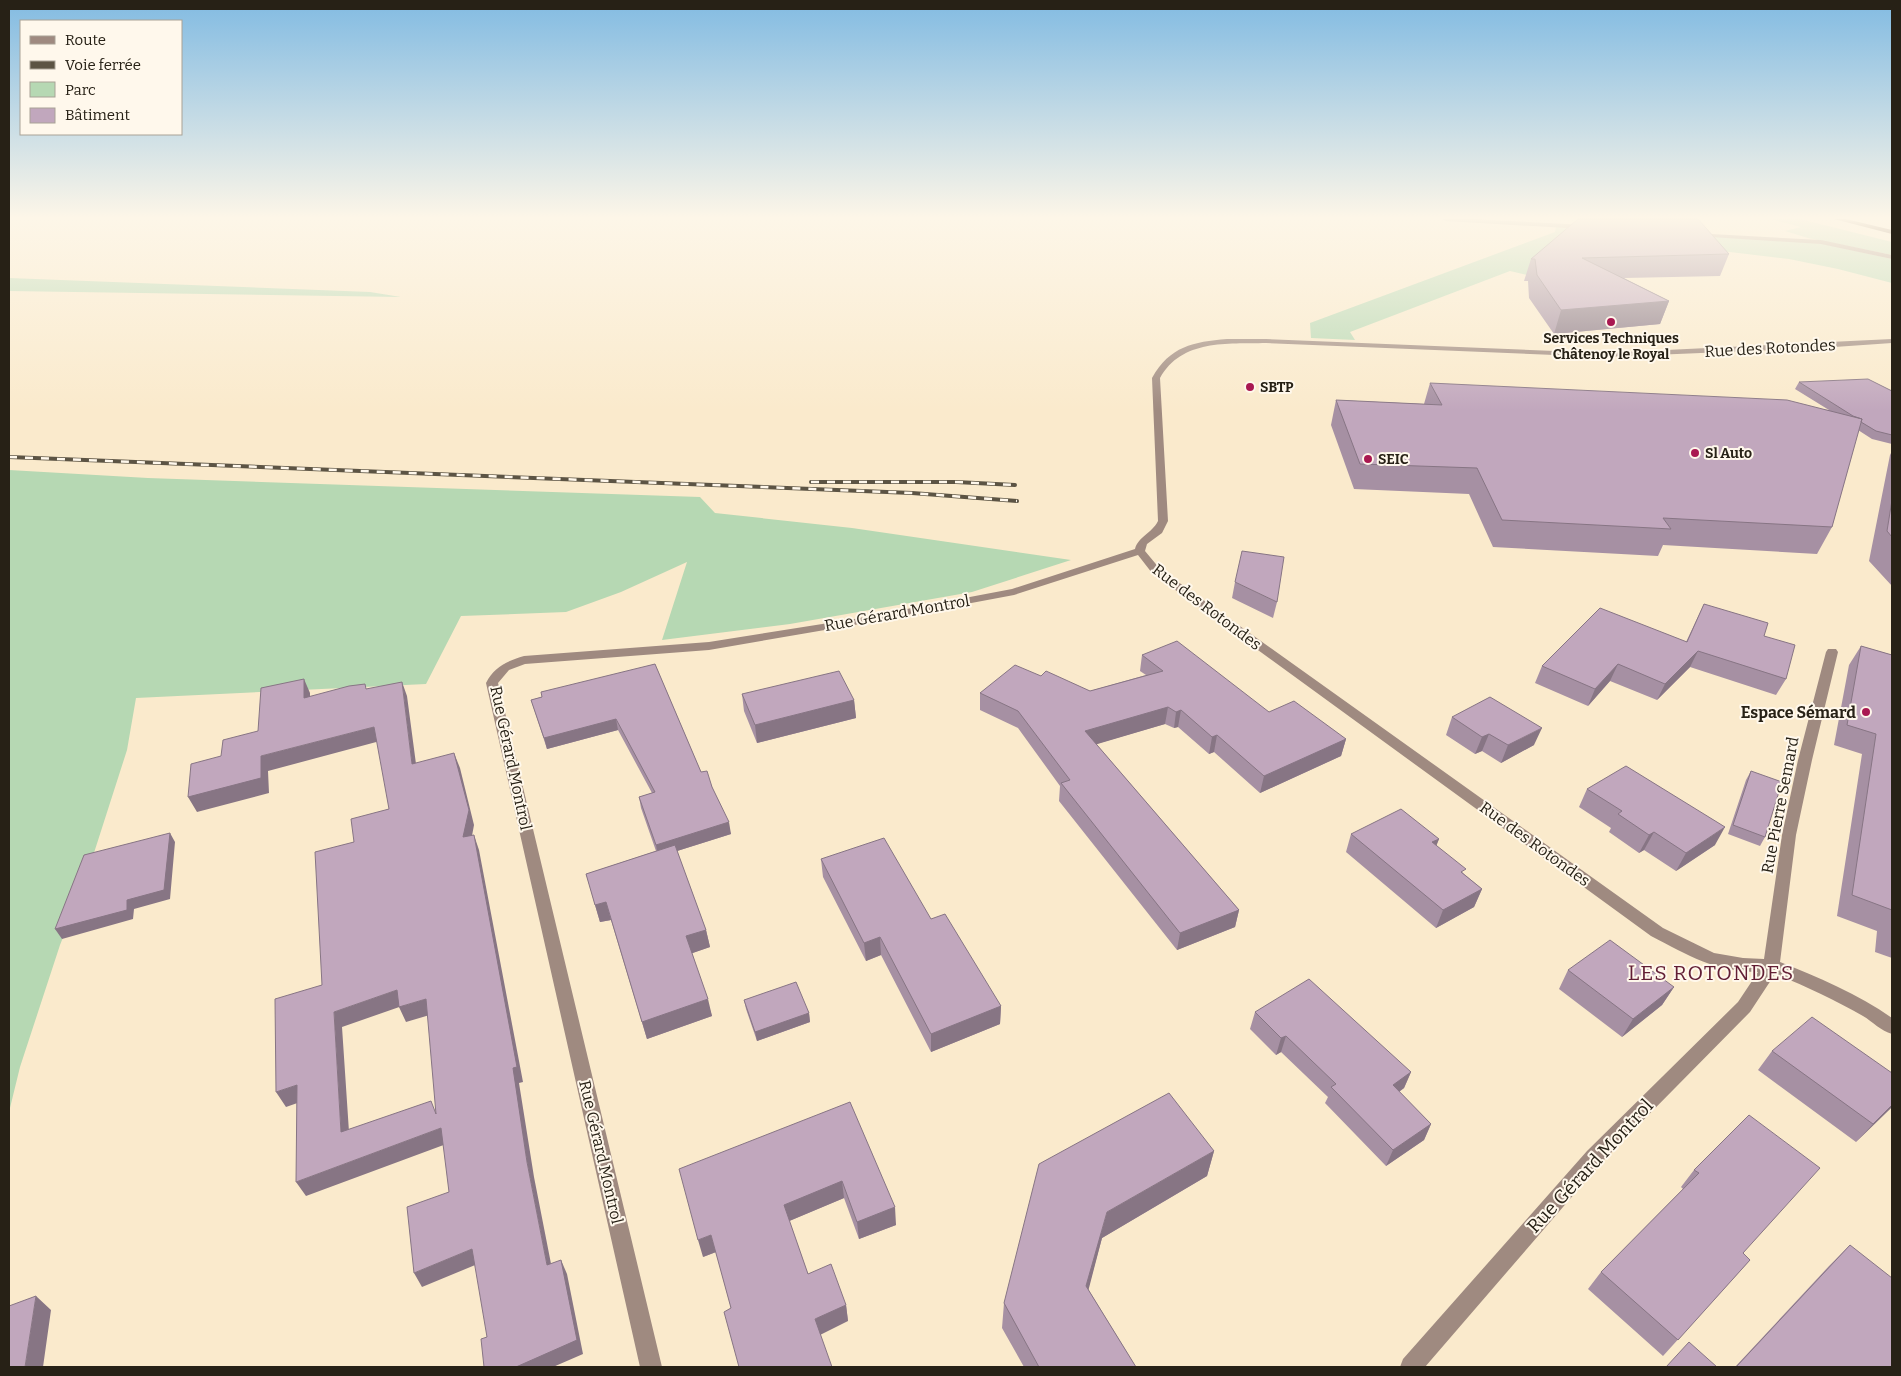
<svg xmlns="http://www.w3.org/2000/svg" width="1901" height="1376" viewBox="0 0 1901 1376" font-family="Bitter,serif">
  <rect width="100%" height="100%" fill="#faeacc"/>
  <path fill="#b6d8b3" d="M 1770,219 L 1800,219 L 1892,242 L 1892,255 L 1808,238 L 1785,231 L 1801,227 Z
    M 1556,227 L 1779,240 L 1824,244 L 1892,259 L 1892,283 L 1838,269 L 1789,259 L 1713,250 L 1531,276 L 1510,271 L 1350,332 L 1355,340 L 1311,338 L 1310,323 L 1555,232 Z
    M 9,278 L 370,292 L 401,297 L 9,291 Z
    M 9,470 L 148,478 L 700,497 L 715,513 L 852,528 L 1071,560 L 972,592 L 790,624 L 662,640 L 687,562 L 621,592 L 566,612 L 461,616 L 426,684 L 136,698 L 127,750 L 84,884 L 60,945 L 20,1067 L 9,1112 Z"/>
  <g fill="none" stroke-linecap="round" stroke-linejoin="round">
    <path fill="#9f8a80" fill-rule="evenodd" d="M 1442,219 L 1472,219 L 1585,225 L 1588,227 L 1585,229 L 1445,221 Z
      M 1693,233 L 1821,240 L 1892,255 L 1892,259 L 1821,244 L 1695,236 Z
      M 1227,339 L 1266,339 L 1604,353 L 1892,339 L 1892,343 L 1820,348 L 1604,357 L 1266,343 C 1227,344 1182,339 1160,378 L 1168,521 L 1162,533 L 1147,544 L 1145,551 L 1160,569 L 1663,928 L 1714,953 L 1743,958 L 1764,959 L 1782,835 L 1798,760 L 1826,652 L 1828,649 L 1836,649 L 1838,652 L 1812,760 L 1796,835 L 1780,962 C 1818,977 1858,994 1892,1018 L 1892,1034 C 1881,1031 1873,1022 1863,1016 C 1835,1000 1804,985 1775,974 L 1750,1012 L 1601,1163 L 1425,1367 L 1400,1367 L 1403,1359 L 1587,1151 L 1738,1002 L 1758,972 C 1713,971 1690,956 1651,936 L 1152,573 L 1138,555 L 1014,595 L 854,625 L 709,650 L 525,664 L 509,670 L 498,683 L 662,1367 L 640,1367 L 486,683 C 494,667 507,661 524,656 L 709,642 L 854,619 L 1012,589 L 1135,549 C 1138,537 1152,533 1158,521 L 1152,378 C 1170,346 1193,342 1227,339 Z"/>
    <path fill="#46200a" fill-rule="evenodd" d="M 1834,219 L 1846,219 L 1892,230 L 1892,234 Z"/>
    <defs>
      <path id="rail" d="M 9,457 L 912,493 L 1017,501
        M 811,482 L 956,482 L 1015,485"/>
    </defs>
    <use href="#rail" stroke="#5c5444" stroke-width="4"/>
    <use href="#rail" stroke="#fff8ec" stroke-width="2.5" stroke-dasharray="8" stroke-linecap="butt"/>
  </g>
  <path fill="#a690a3" d="M 1729,254 L 1720,276 L 1624,278 L 1669,301 L 1660,324 L 1554,334 L 1529,298 L 1528,281 L 1524,281 L 1531,259 Z
    M 1799,382 L 1892,391 L 1892,444 L 1872,439 L 1858,430 L 1832,527 L 1817,554 L 1663,545 L 1658,556 L 1493,547 L 1469,494 L 1354,489 L 1331,425 L 1336,400 L 1424,404 L 1430,383 L 1829,410 L 1795,389 Z
    M 1892,451 L 1892,586 L 1869,561 L 1890,455 Z
    M 1235,582 L 1277,602 L 1273,618 L 1232,598 Z
    M 1704,604 L 1764,636 L 1786,679 L 1776,695 L 1690,667 L 1657,700 L 1610,681 L 1588,706 L 1535,683 L 1542,666 L 1686,642 Z
    M 1861,646 L 1892,655 L 1892,958 L 1875,952 L 1877,931 L 1837,916 L 1862,754 L 1834,745 L 1849,665 Z
    M 1142,655 L 1269,712 L 1346,739 L 1341,756 L 1260,793 L 1214,752 L 1209,754 L 1178,727 L 1174,728 L 1165,724 L 1096,744 L 1239,910 L 1235,927 L 1177,950 L 1059,801 L 1060,786 L 1018,728 L 980,710 L 980,693 L 1041,676 L 1090,691 L 1146,675 L 1140,671 Z
    M 655,664 L 701,772 L 712,787 L 731,834 L 677,851 L 706,930 L 710,947 L 692,953 L 712,1016 L 647,1039 L 611,920 L 600,922 L 586,874 L 656,851 L 641,808 L 639,797 L 652,793 L 618,730 L 547,749 L 531,700 Z
    M 742,694 L 854,700 L 856,718 L 757,743 L 744,711 Z
    M 1452,717 L 1534,745 L 1501,763 L 1482,751 L 1475,754 L 1446,735 Z
    M 1751,771 L 1765,837 L 1760,846 L 1728,834 L 1746,780 Z
    M 1587,789 L 1715,845 L 1676,871 L 1644,850 L 1639,853 L 1609,832 L 1611,828 L 1579,807 Z
    M 1351,834 L 1439,839 L 1436,845 L 1464,874 L 1482,889 L 1474,907 L 1436,928 L 1346,852 Z
    M 821,859 L 931,919 L 1001,1006 L 1000,1024 L 931,1052 L 881,955 L 866,961 L 823,877 Z
    M 1568,970 L 1674,987 L 1662,1005 L 1622,1037 L 1559,989 Z
    M 744,1000 L 809,1013 L 810,1022 L 757,1041 L 746,1009 Z
    M 1255,1012 L 1411,1072 L 1404,1088 L 1399,1092 L 1431,1124 L 1424,1140 L 1386,1166 L 1325,1103 L 1328,1097 L 1281,1052 L 1276,1055 L 1250,1029 Z
    M 1772,1051 L 1892,1073 L 1892,1107 L 1856,1142 L 1758,1070 Z
    M 850,1102 L 896,1225 L 859,1239 L 844,1198 L 789,1221 L 808,1274 L 846,1305 L 848,1321 L 731,1308 L 716,1252 L 703,1257 Z
    M 1749,1115 L 1743,1253 L 1750,1260 L 1663,1356 L 1588,1289 L 1601,1272 L 1683,1189 L 1681,1187 L 1694,1170 Z
    M 1214,1151 L 1207,1176 L 1102,1238 L 1088,1289 L 1136,1367 L 1024,1367 L 1002,1328 L 1004,1303 Z
    M 1850,1245 L 1892,1367 L 1735,1367 L 1829,1266 Z"/>
  <path fill="#877584" d="M 1669,301 L 1660,324 L 1554,334 L 1561,310 Z
    M 1698,651 L 1690,667 L 1657,700 L 1665,684 Z
    M 1618,664 L 1610,681 L 1588,706 L 1595,689 Z
    M 304,679 L 310,693 L 310,712 L 304,698 Z
    M 402,682 L 407,696 L 418,779 L 412,764 Z
    M 854,700 L 856,718 L 757,743 L 755,725 Z
    M 1168,707 L 1165,724 L 1084,748 L 1085,731 Z
    M 1181,710 L 1178,727 L 1174,728 L 1176,712 Z
    M 616,719 L 618,730 L 547,749 L 544,738 Z
    M 374,727 L 380,741 L 268,771 L 269,793 L 197,812 L 188,797 L 261,756 Z
    M 1542,728 L 1534,745 L 1501,763 L 1508,745 Z
    M 1489,734 L 1482,751 L 1475,754 L 1482,737 Z
    M 1217,735 L 1214,752 L 1209,754 L 1212,737 Z
    M 1346,739 L 1341,756 L 1260,793 L 1264,776 Z
    M 454,753 L 460,768 L 474,825 L 469,852 L 463,837 Z
    M 729,822 L 731,834 L 658,857 L 656,845 Z
    M 1725,827 L 1715,845 L 1676,871 L 1686,853 Z
    M 1654,832 L 1644,850 L 1639,853 L 1649,835 Z
    M 170,833 L 175,842 L 170,899 L 134,909 L 133,919 L 62,939 L 55,929 L 127,900 Z
    M 474,835 L 479,850 L 523,1082 L 519,1083 L 534,1177 L 554,1279 L 547,1265 L 527,1162 Z
    M 1439,839 L 1432,857 L 1432,842 Z
    M 1482,889 L 1474,907 L 1436,928 L 1443,910 Z
    M 606,902 L 611,920 L 600,922 L 595,905 Z
    M 1239,910 L 1235,927 L 1177,950 L 1180,933 Z
    M 706,930 L 710,947 L 690,954 L 686,936 Z
    M 880,937 L 881,955 L 866,961 L 864,943 Z
    M 1674,987 L 1662,1005 L 1622,1037 L 1633,1019 Z
    M 397,990 L 405,1005 L 342,1027 L 350,1147 L 341,1132 L 334,1012 Z
    M 426,999 L 433,1014 L 406,1022 L 399,1007 Z
    M 708,999 L 712,1016 L 647,1039 L 642,1022 Z
    M 1001,1006 L 1000,1024 L 931,1052 L 931,1034 Z
    M 809,1013 L 810,1022 L 757,1041 L 755,1032 Z
    M 1286,1036 L 1281,1052 L 1276,1055 L 1281,1038 Z
    M 1411,1072 L 1404,1088 L 1386,1101 L 1393,1085 Z
    M 297,1085 L 306,1100 L 286,1107 L 276,1092 Z
    M 1892,1105 L 1892,1107 L 1856,1142 L 1873,1124 Z
    M 1431,1124 L 1424,1140 L 1386,1166 L 1393,1150 Z
    M 441,1128 L 449,1143 L 306,1196 L 296,1182 Z
    M 1214,1151 L 1207,1176 L 1102,1238 L 1083,1311 L 1086,1286 L 1107,1212 Z
    M 842,1181 L 844,1198 L 787,1222 L 784,1205 Z
    M 895,1207 L 896,1225 L 859,1239 L 857,1222 Z
    M 711,1235 L 716,1252 L 703,1257 L 698,1240 Z
    M 472,1249 L 480,1263 L 422,1287 L 414,1273 Z
    M 561,1260 L 567,1274 L 583,1354 L 553,1367 L 516,1367 Z
    M 36,1296 L 51,1310 L 43,1367 L 25,1367 Z
    M 846,1305 L 848,1321 L 818,1336 L 815,1319 Z"/>
  <path fill="#c1a7bd" stroke="#877584" fill-rule="evenodd" d="M 1578,219 L 1698,219 L 1729,254 L 1582,258 L 1669,301 L 1561,310 L 1537,275 L 1535,259 L 1531,259 Z
    M 1868,379 L 1892,391 L 1892,435 L 1876,431 L 1861,422 L 1862,419 L 1853,416 L 1799,382 Z
    M 1430,383 L 1787,400 L 1862,419 L 1832,527 L 1663,518 L 1671,529 L 1502,520 L 1477,468 L 1360,464 L 1336,400 L 1442,405 Z
    M 1892,500 L 1892,537 L 1887,531 Z
    M 1242,551 L 1284,557 L 1277,602 L 1235,582 Z
    M 1704,604 L 1768,623 L 1764,636 L 1795,645 L 1786,679 L 1698,651 L 1665,684 L 1618,664 L 1595,689 L 1542,666 L 1600,608 L 1687,642 Z
    M 1177,641 L 1269,712 L 1294,701 L 1346,739 L 1264,776 L 1217,735 L 1212,737 L 1181,710 L 1176,712 L 1168,707 L 1085,731 L 1239,910 L 1180,933 L 1061,783 L 1070,780 L 1018,711 L 980,693 L 1015,665 L 1041,676 L 1046,671 L 1090,691 L 1163,671 L 1142,655 Z
    M 1861,646 L 1892,655 L 1892,910 L 1852,895 L 1876,734 L 1847,725 Z
    M 655,664 L 701,772 L 707,771 L 712,787 L 729,822 L 656,845 L 639,797 L 655,792 L 616,719 L 544,738 L 531,700 L 542,697 L 541,692 Z
    M 839,671 L 854,700 L 755,725 L 742,694 Z
    M 304,679 L 304,698 L 349,686 L 365,684 L 366,689 L 402,682 L 412,764 L 454,753 L 469,810 L 463,837 L 474,835 L 517,1067 L 513,1068 L 527,1162 L 547,1265 L 561,1260 L 577,1340 L 516,1367 L 484,1367 L 481,1339 L 487,1337 L 472,1249 L 414,1273 L 407,1207 L 449,1192 L 441,1128 L 296,1182 L 297,1085 L 276,1092 L 275,999 L 322,985 L 315,852 L 354,842 L 351,819 L 389,809 L 374,727 L 261,756 L 261,778 L 188,797 L 191,764 L 221,756 L 223,740 L 258,731 L 261,688 ZM 397,990 L 399,1007 L 426,999 L 436,1114 L 431,1101 L 341,1132 L 334,1012 Z
    M 1490,697 L 1542,728 L 1508,745 L 1489,734 L 1482,737 L 1452,717 Z
    M 1626,766 L 1725,827 L 1686,853 L 1654,832 L 1649,835 L 1618,814 L 1622,811 L 1587,789 Z
    M 1751,771 L 1782,782 L 1765,837 L 1733,825 Z
    M 1401,809 L 1439,839 L 1432,842 L 1466,869 L 1461,872 L 1482,889 L 1443,910 L 1351,834 Z
    M 170,833 L 164,890 L 127,900 L 127,910 L 55,929 L 84,855 Z
    M 884,838 L 931,919 L 945,914 L 1001,1006 L 931,1034 L 880,937 L 864,943 L 821,859 Z
    M 675,845 L 706,930 L 686,936 L 708,999 L 642,1022 L 606,902 L 595,905 L 586,874 Z
    M 1610,940 L 1674,987 L 1633,1019 L 1568,970 Z
    M 1309,979 L 1411,1072 L 1393,1085 L 1431,1124 L 1393,1150 L 1331,1087 L 1336,1084 L 1286,1036 L 1281,1038 L 1255,1012 Z
    M 796,982 L 809,1013 L 755,1032 L 744,1000 Z
    M 1812,1017 L 1892,1073 L 1892,1105 L 1873,1124 L 1772,1051 Z
    M 1169,1093 L 1214,1151 L 1107,1212 L 1086,1286 L 1136,1367 L 1039,1367 L 1004,1303 L 1039,1164 Z
    M 850,1102 L 895,1207 L 857,1222 L 842,1181 L 784,1205 L 808,1274 L 831,1264 L 846,1305 L 815,1319 L 832,1367 L 739,1367 L 724,1312 L 731,1308 L 711,1235 L 698,1240 L 679,1169 Z
    M 1749,1115 L 1820,1168 L 1743,1253 L 1750,1260 L 1678,1340 L 1601,1272 L 1699,1173 L 1694,1170 Z
    M 1850,1245 L 1892,1278 L 1892,1367 L 1736,1367 Z
    M 36,1296 L 25,1367 L 9,1367 L 9,1306 Z
    M 1689,1342 L 1717,1367 L 1666,1367 Z"/>
  <linearGradient id="sky" x2="0" y2="1"><stop stop-color="#82bbe2"/><stop offset="0.53" stop-color="#fdf6e8"/><stop offset="1" stop-color="#fdf6e8" stop-opacity="0"/></linearGradient>
  <rect width="1901" height="411" fill="url(#sky)"/>
  <g fill="#a91851" stroke="#fff8ec" stroke-width="2">
    <circle cx="1611" cy="322" r="5"/>
    <circle cx="1250" cy="387" r="5"/>
    <circle cx="1695" cy="453" r="5"/>
    <circle cx="1368" cy="459" r="5"/>
    <circle cx="1866" cy="712" r="5"/>
  </g>
  <g text-anchor="middle" dominant-baseline="central" stroke-width="4" stroke-linejoin="round" paint-order="stroke">
    <g font-size="14" font-weight="bold" fill="#272116" stroke="#fff8ec" text-anchor="start">
      <text x="1611" y="338" text-anchor="middle">Services Techniques<tspan x="1611" dy="16">Châtenoy le Royal</tspan></text>
      <text x="1260" y="387">SBTP</text>
      <text x="1705" y="453">Sl Auto</text>
      <text x="1378" y="459">SEIC</text>
    </g>
    <g font-size="16" fill="#272116" stroke="#fff8ec">
      <text transform="translate(1770 348) rotate(-3)">Rue des Rotondes</text>
      <text transform="translate(1207 607) rotate(37)">Rue des Rotondes</text>
      <text transform="translate(897 613) rotate(-10)">Rue Gérard Montrol</text>
      <text transform="translate(511 758) rotate(78)">Rue Gérard Montrol</text>
      <text transform="translate(1780 805) rotate(-79)">Rue Pierre Semard</text>
      <text transform="translate(1535 844) rotate(36)">Rue des Rotondes</text>
      <text transform="translate(601 1152) rotate(77)">Rue Gérard Montrol</text>
    </g>
    <g font-size="16" font-weight="bold" fill="#272116" stroke="#fff8ec" text-anchor="end">
      <text x="1856" y="712">Espace Sémard</text>
    </g>
    <g font-size="19" fill="#272116" stroke="#fff8ec">
      <text transform="translate(1590 1166) rotate(-47)">Rue Gérard Montrol</text>
    </g>
    <g font-size="21" letter-spacing="1" fill="#621e34" stroke="#fff8ec">
      <text x="1711" y="973">LES ROTONDES</text>
    </g>
  </g>
  <rect width="1901" height="1376" fill="none" stroke="#272116" stroke-width="20"/>
  <rect x="20" y="20" width="162" height="115" fill="#fff8ec" stroke="#a9a296"/>
  <rect x="30" y="36" width="25" height="8" fill="#9f8a80" stroke="#a9a296"/>
  <text x="65" y="45" font-size="15" fill="#272116">Route</text>
  <rect x="30" y="61" width="25" height="8" fill="#5c5444" stroke="#a9a296"/>
  <text x="65" y="70" font-size="15" fill="#272116">Voie ferrée</text>
  <rect x="30" y="82" width="25" height="15" fill="#b6d8b3" stroke="#a9a296"/>
  <text x="65" y="95" font-size="15" fill="#272116">Parc</text>
  <rect x="30" y="108" width="25" height="15" fill="#c1a7bd" stroke="#a9a296"/>
  <text x="65" y="120" font-size="15" fill="#272116">Bâtiment</text>
</svg>
